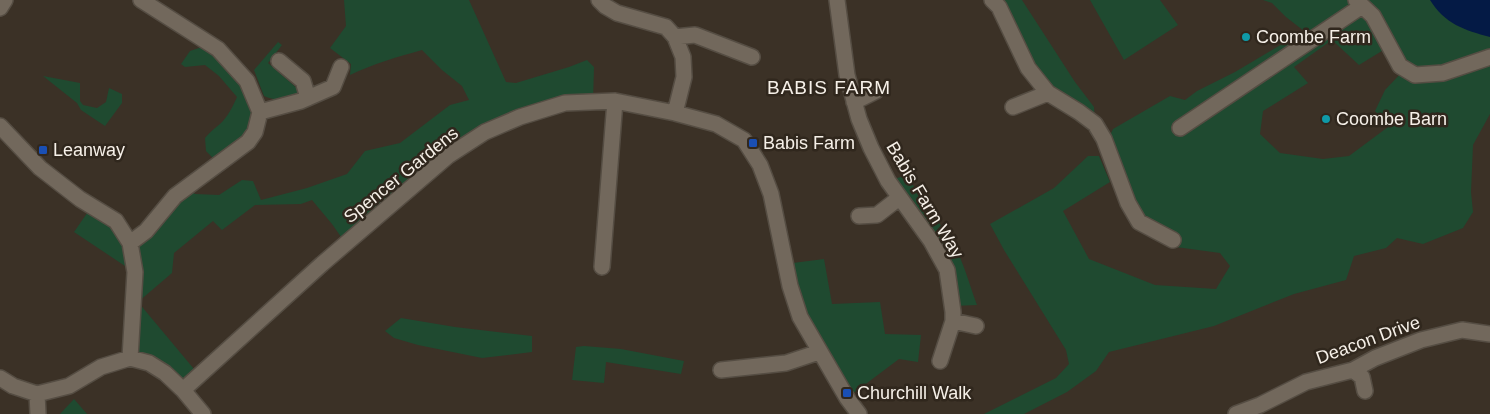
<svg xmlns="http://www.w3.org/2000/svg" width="1490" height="414" viewBox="0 0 1490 414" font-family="Helvetica,sans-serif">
  <rect width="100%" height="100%" fill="#3b3126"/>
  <path fill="#1f4a30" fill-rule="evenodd" d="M 344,0 L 469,0 L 506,82 L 516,83 L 569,67 L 587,60 L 594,67 L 593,102 L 485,133 L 346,244 L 332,224 L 312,200 L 301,204 L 255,205 L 222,230 L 213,221 L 174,253 L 172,273 L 138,302 L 199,375 L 183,390 L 130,358 L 134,272 L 74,232 L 92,206 L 130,243 L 187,187 L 195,194 L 219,195 L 242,180 L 253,181 L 261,200 L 307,188 L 347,174 L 365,151 L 400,143 L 450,105 L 469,100 L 462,86 L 442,70 L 422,50 C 397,57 373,64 350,75 L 351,64 L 330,48 L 346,26 Z
    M 992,0 L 1022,0 L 1075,82 L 1094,107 L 1095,124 L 1048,93 Z
    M 1090,0 L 1160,0 L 1178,25 L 1124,60 Z
    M 1263,0 L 1490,0 L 1490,114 L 1473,145 L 1471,192 L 1473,212 L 1463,228 L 1423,244 L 1397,238 L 1386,248 L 1354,256 L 1346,280 L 1294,294 L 1214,326 L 1109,352 L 1096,371 L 1067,392 L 1024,414 L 984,414 L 1056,378 L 1069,364 L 1066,350 L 1004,250 L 990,224 L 1054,188 L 1088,156 L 1099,156 L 1110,182 L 1063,211 L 1089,259 L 1155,285 L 1216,289 L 1230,266 L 1220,253 L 1176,247 L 1173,240 L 1139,222 L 1106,144 L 1113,129 L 1170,96 L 1185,100 L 1197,91 L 1235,72 L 1304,31 L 1286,17 L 1272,3 ZM 1332,40 L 1359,65 L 1390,46 L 1405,69 L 1385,90 L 1375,111 L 1388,127 L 1349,156 L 1323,159 L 1280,153 L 1260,134 L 1263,111 L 1308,83 L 1294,67 Z
    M 278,42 L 282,45 L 268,63 L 299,90 L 297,96 C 287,100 274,101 264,96 L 254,70 Z
    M 211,44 L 260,112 L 255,132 L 218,163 L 206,151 L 205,138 C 210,132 215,128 220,124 C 227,118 233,106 237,97 L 219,76 L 205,65 L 185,67 L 181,64 L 190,51 Z
    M 43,76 L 80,83 L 80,101 L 83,105 L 97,108 L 106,102 L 109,88 L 122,94 L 122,103 L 105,126 L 81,110 L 77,103 Z
    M 907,175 C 920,198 936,218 951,240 C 963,259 969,284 977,305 L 952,306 L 947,270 L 888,181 Z
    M 824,259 L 832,304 L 880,302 L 885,334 L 921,335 L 918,362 L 899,359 L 847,398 L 819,352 L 785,264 Z
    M 401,318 L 455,327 L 532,336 L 532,352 L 482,358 L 418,345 L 394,338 L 385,331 Z
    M 584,346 L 621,349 L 684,361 L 681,374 L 606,362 L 604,383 L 572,380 L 576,347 Z
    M 74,399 L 87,414 L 60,414 Z"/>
  <path fill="#041a45" d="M 1430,0 L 1490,0 L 1490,37 C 1464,30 1445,24 1430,0 Z"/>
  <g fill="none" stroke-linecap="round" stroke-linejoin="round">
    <defs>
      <path id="minor" d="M 141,0 L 218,49 L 247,81 L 260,112
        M 599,0 L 605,6 L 617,13 L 666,27 L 675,37 L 683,57 L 684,77 L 675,113
        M 837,0 L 847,75 L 859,119 L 871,148 L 888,181 L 931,241 L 947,270 L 953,312 L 953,321 L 940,361
        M 992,0 L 999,7 L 1028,68 L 1048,93 L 1079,112 L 1095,124 L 1104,139 L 1128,203 L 1139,222 L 1173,240
        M 1356,0 L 1373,16 L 1400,66 L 1415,75 L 1443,73 L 1490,57
        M 0,8 L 5,0
        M 675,37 L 695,35 L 752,57
        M 279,61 L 303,81 L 308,98
        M 854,102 L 876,91
        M 1013,107 L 1048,93
        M 260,112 L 301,101 L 333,87 L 341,67
        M 0,126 L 40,168 L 80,199 L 116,221 L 130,243 L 135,272 L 130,358
        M 1180,128 L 1362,6
        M 859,216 L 877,215 L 899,198
        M 130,243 L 146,231 L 175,196 L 248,142 L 255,132 L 260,112
        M 602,267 L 615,101
        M 953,321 L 976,326
        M 721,370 L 786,363 L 819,352
        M 1353,370 L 1362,377 L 1365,391
        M 0,378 L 13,386 L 37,394
        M 183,390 L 322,264 L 448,156 L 485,132 L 520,117 L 565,103 L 615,101 L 675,113 L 716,124 L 744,140 L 760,165 L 771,194 L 790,286 L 800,317 L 847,398 L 859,414
        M 37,394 L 69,386 L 101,367 L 130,358 L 149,363 L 165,373 L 183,390 L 203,414
        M 37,394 L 38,414
        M 1236,414 L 1260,405 L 1306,382 L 1353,370 L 1375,358 L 1421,340 L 1462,330 L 1490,334"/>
    </defs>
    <use href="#minor" stroke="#554d43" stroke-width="18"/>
    <use href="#minor" stroke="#72685c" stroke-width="15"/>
  </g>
  <g fill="#0f9aa8" stroke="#30271d" stroke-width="2">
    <circle cx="1246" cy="37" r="5"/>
    <circle cx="1326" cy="119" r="5"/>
  </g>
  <g fill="#1a4fb4" stroke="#30271d" stroke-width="2">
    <rect x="748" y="138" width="10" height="10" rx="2.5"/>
    <rect x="38" y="145" width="10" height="10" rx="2.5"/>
    <rect x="842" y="388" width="10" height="10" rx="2.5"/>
  </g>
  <g text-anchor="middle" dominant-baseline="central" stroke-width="5" stroke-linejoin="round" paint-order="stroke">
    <g font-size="18" fill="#f6f0e8" stroke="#30271d" text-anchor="start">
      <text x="1256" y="37">Coombe Farm</text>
      <text x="1336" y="119">Coombe Barn</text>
      <text x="763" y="143">Babis Farm</text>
      <text x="53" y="150">Leanway</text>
      <text x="857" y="393">Churchill Walk</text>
    </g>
    <g font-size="18" fill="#f6f0e8" stroke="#30271d">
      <text transform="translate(401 175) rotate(-39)">Spencer Gardens</text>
      <text transform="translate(925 200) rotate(59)">Babis Farm Way</text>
      <text transform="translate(1368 340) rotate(-20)">Deacon Drive</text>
    </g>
    <g font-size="19" letter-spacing="1" fill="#f6f0e8" stroke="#30271d">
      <text x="829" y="87">BABIS FARM</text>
    </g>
  </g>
</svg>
